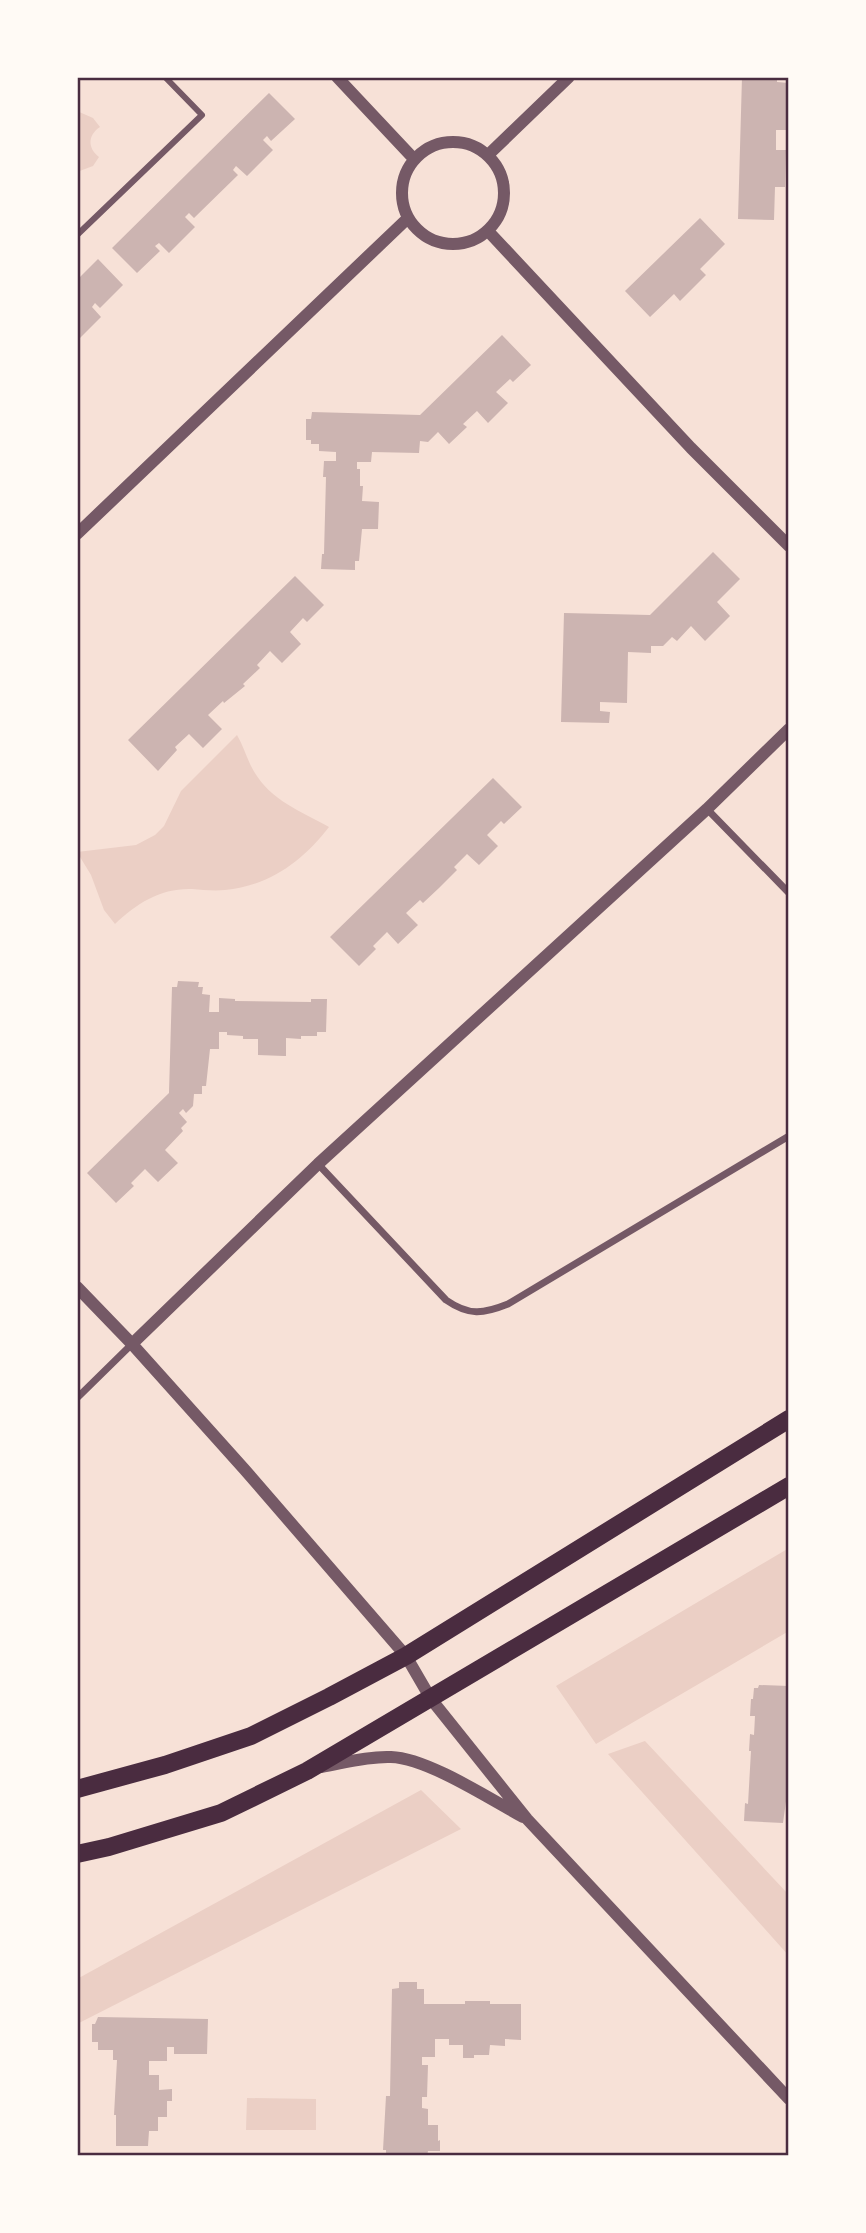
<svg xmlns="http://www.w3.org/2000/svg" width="866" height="2233" viewBox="0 0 866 2233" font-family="Helvetica,sans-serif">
  <rect width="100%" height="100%" fill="#f7e1d7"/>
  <path fill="#ebcfc5" d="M 77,111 L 93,118 L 100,127 C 88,135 87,148 99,157 L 93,166 L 77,172 Z
    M 237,735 C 243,745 246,756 251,766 C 268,800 299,810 329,827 C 303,861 269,886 225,890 C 214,891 203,890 192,889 C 161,888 137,903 115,924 L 104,910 L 91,875 L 77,852 L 136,845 L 155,835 L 164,826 L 181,791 Z
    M 789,1548 L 789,1631 L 596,1744 L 556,1686 Z
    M 645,1741 L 789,1895 L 789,1956 L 608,1754 Z
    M 421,1790 L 461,1829 L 77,2024 L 77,1979 Z
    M 247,2098 L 316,2099 L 316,2130 L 246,2130 Z"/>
  <path fill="#ccb4b1" d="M 742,77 L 777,77 L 777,82 L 789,83 L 789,130 L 776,130 L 776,150 L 786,150 L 785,187 L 775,187 L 774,220 L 738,219 Z
    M 269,93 L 295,119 L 271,141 L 267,136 L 263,140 L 273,150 L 247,176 L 236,166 L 233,170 L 238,175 L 194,218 L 189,213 L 185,217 L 195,227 L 169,253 L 159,243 L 155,246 L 160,251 L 137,273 L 112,248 Z
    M 700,218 L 725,244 L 700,269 L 706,275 L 680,301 L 674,294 L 650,317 L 625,291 Z
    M 98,259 L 123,285 L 100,308 L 95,303 L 92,307 L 101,317 L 77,341 L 77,280 Z
    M 502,335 L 531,365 L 513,382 L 510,379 L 496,392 L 508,403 L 488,423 L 477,411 L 463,424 L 467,427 L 449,444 L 438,432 L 428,442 L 420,441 L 419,453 L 372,452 L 371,462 L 357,462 L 357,469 L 360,469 L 360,486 L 363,486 L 362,501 L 379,502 L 378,529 L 362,529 L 359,561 L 355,561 L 355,570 L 321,569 L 322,554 L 324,554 L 326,477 L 323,477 L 324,461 L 336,461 L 336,452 L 319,451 L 319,444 L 311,444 L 311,440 L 306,440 L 306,419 L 311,419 L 312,412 L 420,415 Z
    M 713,552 L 740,579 L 717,602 L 730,616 L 705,641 L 691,626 L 677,641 L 672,637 L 663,646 L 651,646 L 651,653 L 628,652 L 627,703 L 600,702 L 600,711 L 610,712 L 609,723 L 561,722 L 564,613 L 650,615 Z
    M 295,576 L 324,605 L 307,622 L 303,618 L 290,632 L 301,644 L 282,663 L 270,651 L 257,665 L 260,668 L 243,684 L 245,686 L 224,703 L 223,701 L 208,715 L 222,729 L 203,748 L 189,734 L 175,747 L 177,750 L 158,771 L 128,740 Z
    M 493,778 L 522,807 L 504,824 L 501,821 L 487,835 L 498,846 L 479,865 L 467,854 L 454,867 L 457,870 L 439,888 L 423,903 L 420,900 L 406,913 L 418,925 L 398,944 L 387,932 L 373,946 L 376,949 L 359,966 L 330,937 Z
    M 178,981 L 199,982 L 198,987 L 203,987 L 202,994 L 210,995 L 209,1012 L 219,1012 L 219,998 L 235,999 L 235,1001 L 311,1002 L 311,999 L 327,999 L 326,1032 L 317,1032 L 317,1036 L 301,1036 L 301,1039 L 286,1038 L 286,1056 L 284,1056 L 258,1055 L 258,1039 L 243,1039 L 243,1036 L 227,1035 L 227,1032 L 219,1032 L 219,1049 L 210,1049 L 206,1086 L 202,1086 L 202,1094 L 194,1094 L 193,1106 L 186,1113 L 183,1109 L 179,1113 L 187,1122 L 181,1128 L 183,1131 L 165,1150 L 178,1163 L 158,1182 L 145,1169 L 131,1183 L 134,1186 L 116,1203 L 87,1173 L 169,1093 L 172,987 L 177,987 Z
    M 759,1685 L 789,1686 L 789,1739 L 787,1739 L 787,1748 L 789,1748 L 789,1794 L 787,1794 L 783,1823 L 744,1821 L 745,1803 L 748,1804 L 751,1751 L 749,1751 L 750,1734 L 754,1735 L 755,1716 L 750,1716 L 751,1699 L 753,1699 L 754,1688 L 758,1688 Z
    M 399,1982 L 417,1982 L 417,1989 L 424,1989 L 424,2004 L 465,2004 L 465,2001 L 490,2001 L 490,2004 L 521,2004 L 521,2040 L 505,2039 L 505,2046 L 490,2045 L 489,2055 L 474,2055 L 474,2058 L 463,2058 L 463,2045 L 449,2045 L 449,2039 L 435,2039 L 435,2057 L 422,2057 L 422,2065 L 428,2065 L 427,2097 L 422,2097 L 422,2108 L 428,2109 L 428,2125 L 438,2125 L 438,2141 L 440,2140 L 440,2151 L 428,2151 L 427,2156 L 386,2156 L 386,2150 L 383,2150 L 386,2096 L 390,2096 L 392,1989 L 399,1988 Z
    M 98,2017 L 208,2019 L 207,2054 L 174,2054 L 174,2047 L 167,2047 L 167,2061 L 149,2061 L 149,2075 L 159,2075 L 159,2090 L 172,2089 L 172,2101 L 167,2101 L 167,2117 L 158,2117 L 158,2131 L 149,2131 L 148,2146 L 116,2146 L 116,2115 L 114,2115 L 117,2060 L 113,2060 L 113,2050 L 98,2050 L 98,2042 L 92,2042 L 92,2024 L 95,2024 Z"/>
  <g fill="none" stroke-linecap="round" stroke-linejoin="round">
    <path stroke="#755966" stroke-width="6" d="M 77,235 L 202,115 L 165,77"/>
    <path stroke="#755966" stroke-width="7" d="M 707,809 L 789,893
      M 318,1164 L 446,1300 C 469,1316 483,1314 508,1304 L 789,1136
      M 77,1398 L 132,1344"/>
    <path stroke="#755966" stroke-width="12" d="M 337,77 L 414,159
      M402 193a51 51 0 1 1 102 0a51 51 0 1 1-102 0Z
      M 488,155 L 569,77
      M 488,231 L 691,448 L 789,546
      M 77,534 L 408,218
      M 77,1287 L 132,1344 L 245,1470 L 406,1656 L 431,1699 L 527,1819 L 789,2099
      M 132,1344 L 318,1164 L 707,809 L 789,729
      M 321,1767 C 344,1763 368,1756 391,1757 C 427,1758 490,1799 523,1817"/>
    <path stroke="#4a2c40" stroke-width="18" d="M 77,1789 L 165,1765 L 251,1736 L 329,1697 L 406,1656 L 789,1419
      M 77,1854 L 109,1847 L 221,1813 L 307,1771 L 789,1486"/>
  </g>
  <rect width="866" height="2233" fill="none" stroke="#fffaf5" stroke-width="158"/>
  <rect x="79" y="79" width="708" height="2075" fill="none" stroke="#4a2c40" stroke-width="2.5"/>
</svg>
